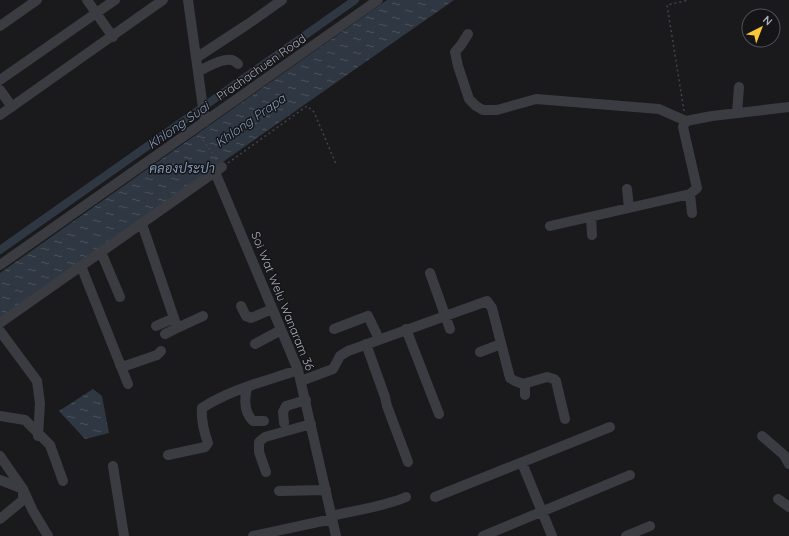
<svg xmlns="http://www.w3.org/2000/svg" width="789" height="536" viewBox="0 0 789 536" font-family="Quicksand,Sarabun,sans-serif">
  <defs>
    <pattern id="water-ripples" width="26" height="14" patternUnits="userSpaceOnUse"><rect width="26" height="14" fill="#2f3842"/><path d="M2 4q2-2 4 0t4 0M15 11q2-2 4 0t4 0" fill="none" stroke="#4a525b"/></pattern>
  </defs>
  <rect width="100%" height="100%" fill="#1a1a1d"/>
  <path fill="url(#water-ripples)" d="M 387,0 L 454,0 L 0,318 L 0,273 Z
    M 93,389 L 102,396 L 109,433 L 85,439 L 59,411 Z"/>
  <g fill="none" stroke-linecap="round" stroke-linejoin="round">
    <path stroke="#2f3842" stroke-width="8" d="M 0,250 L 355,0"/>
    <path stroke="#414349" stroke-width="1.5" stroke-dasharray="2 3" stroke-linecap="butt" d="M 684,111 L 667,5 L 689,0
      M 200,136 L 218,160
      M 228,163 L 307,106 L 314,112 L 336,164"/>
    <path stroke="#3b3c42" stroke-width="10" d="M 87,0 L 113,37
      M 188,0 L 205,122
      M 0,26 L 37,0
      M 468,34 L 461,45 L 455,52 L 458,66 L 469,99 L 476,106 L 483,110 L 497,110 L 536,99 L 659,109 L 686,121
      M 196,58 L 248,24 L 282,0
      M 198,72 C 206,67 223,58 232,60 C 235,61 236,62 238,64
      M 0,80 L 115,0
      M 0,90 L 12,107
      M 737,113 L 739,87
      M 0,115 L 163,0
      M 215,172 L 298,370 L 336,536
      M 627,189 L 629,208
      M 690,194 L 692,213
      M 591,217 L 592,235
      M 142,224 L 176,324 L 175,329 L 165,334
      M 550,226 L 690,194 L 697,188 L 683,127 L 686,121 L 712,116 L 789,107
      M 101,252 L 120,297
      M 0,265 L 378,0
      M 81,266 L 128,384
      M 430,273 L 450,329
      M 241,306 L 246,316 L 251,318 L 272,309
      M 0,323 L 222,167
      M 156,326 L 174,318
      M 175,329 L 203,316
      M 334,329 L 368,316 L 379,339
      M 406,329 L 439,414
      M 0,331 L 37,381 L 40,403 L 38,436
      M 255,344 L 281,330
      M 366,344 L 385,397 L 387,406 L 408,462
      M 480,352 L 501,344
      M 120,365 L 125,366 L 157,355 L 161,351
      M 301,381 L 333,369 L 340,356 L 348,351 L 487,301 L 492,308 L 510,378 L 515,381 L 523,384 L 525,388 L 525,395
      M 523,384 L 547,377 L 554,379 L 556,381 L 565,419
      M 247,388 C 244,400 244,412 253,421 L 264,421
      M 0,416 L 25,420 L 50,445 L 63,481
      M 284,423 L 283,412 L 286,406 L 306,400
      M 762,436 L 784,455 L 789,464
      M 168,455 L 205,447 L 208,443 C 204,432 201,420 202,408 C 231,389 266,381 298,370
      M 0,456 L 23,489 L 23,500 L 0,519
      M 522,463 L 552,536
      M 113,466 L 124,536
      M 266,472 L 259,452 L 259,442 L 265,437 L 311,424
      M 0,480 L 23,489 L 33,511 L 48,536
      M 279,491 L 326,490
      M 435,497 L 610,427
      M 778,499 L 789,507
      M 331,516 C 356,510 383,507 406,497
      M 253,536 L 332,519
      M 483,536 L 630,475
      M 626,536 L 650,526"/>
  </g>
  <g text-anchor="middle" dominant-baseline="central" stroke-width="3" stroke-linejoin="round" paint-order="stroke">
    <g font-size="12" fill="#acb0bd" stroke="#151518">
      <text transform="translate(261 67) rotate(-35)">Prachachuen Road</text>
      <text transform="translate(283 301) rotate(68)">Soi Wat Welu Wanaram 36</text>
    </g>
    <g font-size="13" font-style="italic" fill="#829bb9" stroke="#151518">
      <text transform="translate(250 120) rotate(-35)">Khlong Prapa</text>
      <text transform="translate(178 125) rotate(-35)">Khlong Suai</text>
      <text x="182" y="168">คลองประปา</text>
    </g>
  </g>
  <g transform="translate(761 28) rotate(42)"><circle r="19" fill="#151518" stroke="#51535a"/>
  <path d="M0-3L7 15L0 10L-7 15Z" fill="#fbc734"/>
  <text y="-6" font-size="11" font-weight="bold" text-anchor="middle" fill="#acb0bd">N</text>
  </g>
</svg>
